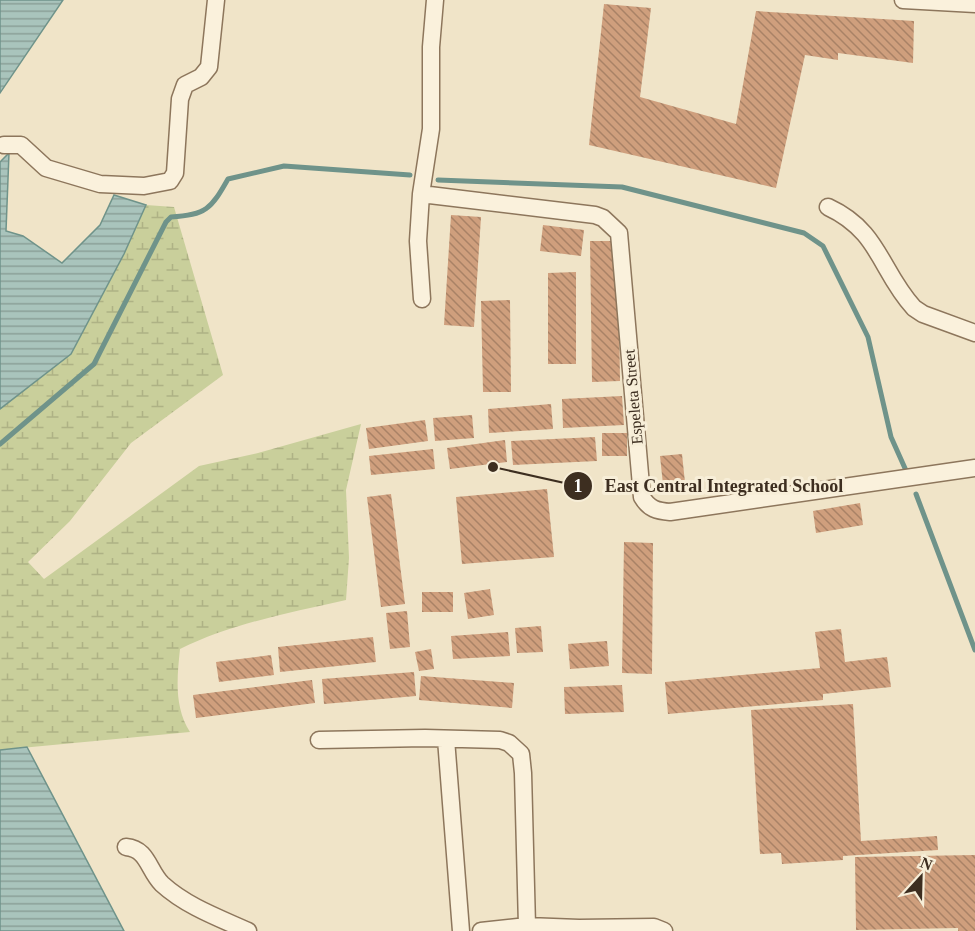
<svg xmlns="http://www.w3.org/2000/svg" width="975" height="931" viewBox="0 0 975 931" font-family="'Times New Roman',serif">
  <defs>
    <pattern id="wetland-marsh" width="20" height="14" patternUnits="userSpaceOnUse" patternTransform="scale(1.5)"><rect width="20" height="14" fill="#c9cf9b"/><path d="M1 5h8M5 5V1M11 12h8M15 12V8" fill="none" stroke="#aeb285"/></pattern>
    <pattern id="water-rules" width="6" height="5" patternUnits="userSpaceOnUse" patternTransform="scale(1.5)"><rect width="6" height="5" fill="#a9c4bc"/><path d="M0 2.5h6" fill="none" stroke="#8ba098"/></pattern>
    <pattern id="building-back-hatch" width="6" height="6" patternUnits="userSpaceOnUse" patternTransform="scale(1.5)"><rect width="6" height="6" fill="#cf9f7d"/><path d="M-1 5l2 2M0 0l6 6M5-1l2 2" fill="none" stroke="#a98266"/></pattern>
  </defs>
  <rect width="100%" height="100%" fill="#f0e4c8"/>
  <path fill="url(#wetland-marsh)" d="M 146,205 L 174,207 L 223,375 L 131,443 L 70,521 L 28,562 L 44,579 L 199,466 L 258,453 L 361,424 L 346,490 L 349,558 L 346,600 C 289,613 233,623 180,649 C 177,678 174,707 190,732 L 0,750 L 0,409 L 71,354 L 124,254 Z"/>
  <path fill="url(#water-rules)" stroke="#6f938a" stroke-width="1.5" d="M 0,0 L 63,0 L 0,93 Z
    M 9,153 L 6,231 L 23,236 L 62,263 L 100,225 L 114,195 L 146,205 L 124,254 L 71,354 L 0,409 L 0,162 Z
    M 27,747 L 124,931 L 0,931 L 0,750 Z"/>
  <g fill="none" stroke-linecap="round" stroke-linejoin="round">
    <path stroke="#6f938a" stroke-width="5" d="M 438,180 L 622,187 L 804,233 L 823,246 L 868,337 L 891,437 L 908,475
      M 0,444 L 94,364 L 166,222 L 171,217 C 206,215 211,209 228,179 L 284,166 L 410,175
      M 916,494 L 975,650"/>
  </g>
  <path fill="url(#building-back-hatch)" d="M 604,4 L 651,8 L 640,97 L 736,124 L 756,11 L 914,21 L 913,63 L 838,53 L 838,60 L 805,55 L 776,188 L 589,145 Z
    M 451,215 L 481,217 L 474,327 L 444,325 Z
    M 543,225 L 584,230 L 581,256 L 540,251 Z
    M 590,241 L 618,241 L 620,381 L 592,382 Z
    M 576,272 L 576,364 L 548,364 L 548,273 Z
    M 510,300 L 511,392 L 483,392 L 481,301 Z
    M 622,396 L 624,425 L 563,428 L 562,399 Z
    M 551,404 L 553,429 L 489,433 L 488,409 Z
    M 472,415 L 474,438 L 435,441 L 433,418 Z
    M 425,420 L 428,441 L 369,449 L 366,428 Z
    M 602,433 L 627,433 L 627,456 L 602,456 Z
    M 595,437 L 597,461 L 513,465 L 511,441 Z
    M 505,440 L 507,462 L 450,469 L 447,448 Z
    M 433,449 L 435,469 L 371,475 L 369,456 Z
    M 682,454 L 686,492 L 664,494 L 660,456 Z
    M 547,489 L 554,557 L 462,564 L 456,497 Z
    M 391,494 L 405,604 L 381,607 L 367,497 Z
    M 860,503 L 863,525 L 816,533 L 813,511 Z
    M 624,542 L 653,543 L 652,674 L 622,673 Z
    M 490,589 L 494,615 L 468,619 L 464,593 Z
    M 422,592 L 453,592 L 453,612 L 422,612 Z
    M 407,611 L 410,647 L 390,649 L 386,613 Z
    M 541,626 L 543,652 L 517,653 L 515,628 Z
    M 841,629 L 845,662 L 887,657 L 891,687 L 823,694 L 823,700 L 668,714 L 665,682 L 820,668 L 815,632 Z
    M 508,632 L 510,656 L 453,659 L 451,636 Z
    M 373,637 L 376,662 L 280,672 L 278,647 Z
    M 607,641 L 609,666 L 570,669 L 568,644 Z
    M 431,649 L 434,669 L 419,671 L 415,652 Z
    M 271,655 L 274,675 L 219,682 L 216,662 Z
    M 414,672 L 416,696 L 324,704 L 322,679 Z
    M 421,676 L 514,683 L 512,708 L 419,700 Z
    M 312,680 L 315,703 L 196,718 L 193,695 Z
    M 622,685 L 624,712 L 565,714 L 564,687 Z
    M 853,704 L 861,841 L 937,836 L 938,850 L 843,856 L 843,860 L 782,864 L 781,853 L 760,854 L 751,710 Z
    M 975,855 L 975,931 L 958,931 L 958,928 L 856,930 L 855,857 Z"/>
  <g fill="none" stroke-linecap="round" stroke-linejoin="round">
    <defs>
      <path id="street" d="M 903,0 L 975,4
        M 4,145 L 21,145 L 46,168 L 100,184 L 144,186 L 170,181 L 175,173 L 180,99 L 185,85 L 201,77 L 209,67 L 216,0
        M 421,194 L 595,215 L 603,218 L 619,233 L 642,497 C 649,509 657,511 670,512 L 975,468
        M 828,207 C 880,231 880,271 914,308 L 923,314 L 975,333
        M 422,299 L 418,241 L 421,194 L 431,129 L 431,47 L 435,0
        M 446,739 L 461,931
        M 319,740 L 425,738 L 500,740 L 509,743 L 521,754 L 523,773 L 527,926
        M 126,847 C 148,849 148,870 162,884 C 186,906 219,918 248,931
        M 481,931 L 527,926 L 579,928 L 654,927 L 664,931"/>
    </defs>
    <use href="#street" stroke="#8d765c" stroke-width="19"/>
    <use href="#street" stroke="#faf1dc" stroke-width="16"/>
  </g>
  <g text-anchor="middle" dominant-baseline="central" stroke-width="6" stroke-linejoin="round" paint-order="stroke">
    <g font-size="16" fill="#3d2e20" stroke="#f7eed8">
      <text transform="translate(633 397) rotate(-95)">Espeleta Street</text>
    </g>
  </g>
  <path fill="none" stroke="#3d2e20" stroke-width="2" d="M493 467L578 486"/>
  <g fill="#3d2e20" stroke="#f7eed8" stroke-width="2">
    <circle cx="493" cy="467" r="6"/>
    <circle cx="578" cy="486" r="15"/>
  </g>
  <g font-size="18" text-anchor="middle" font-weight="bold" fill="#fff">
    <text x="578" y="492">1</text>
  </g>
  <g font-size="18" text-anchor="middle" font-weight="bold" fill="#3d2e20" stroke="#f7eed8" stroke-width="6" stroke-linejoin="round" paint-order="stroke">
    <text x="724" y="492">East Central Integrated School</text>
  </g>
  <g transform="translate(921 877) rotate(22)" stroke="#f7eed8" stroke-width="4.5" paint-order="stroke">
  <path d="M0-4.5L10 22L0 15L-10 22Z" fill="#3d2e20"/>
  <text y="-9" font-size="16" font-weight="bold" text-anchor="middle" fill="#3d2e20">N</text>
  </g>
</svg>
